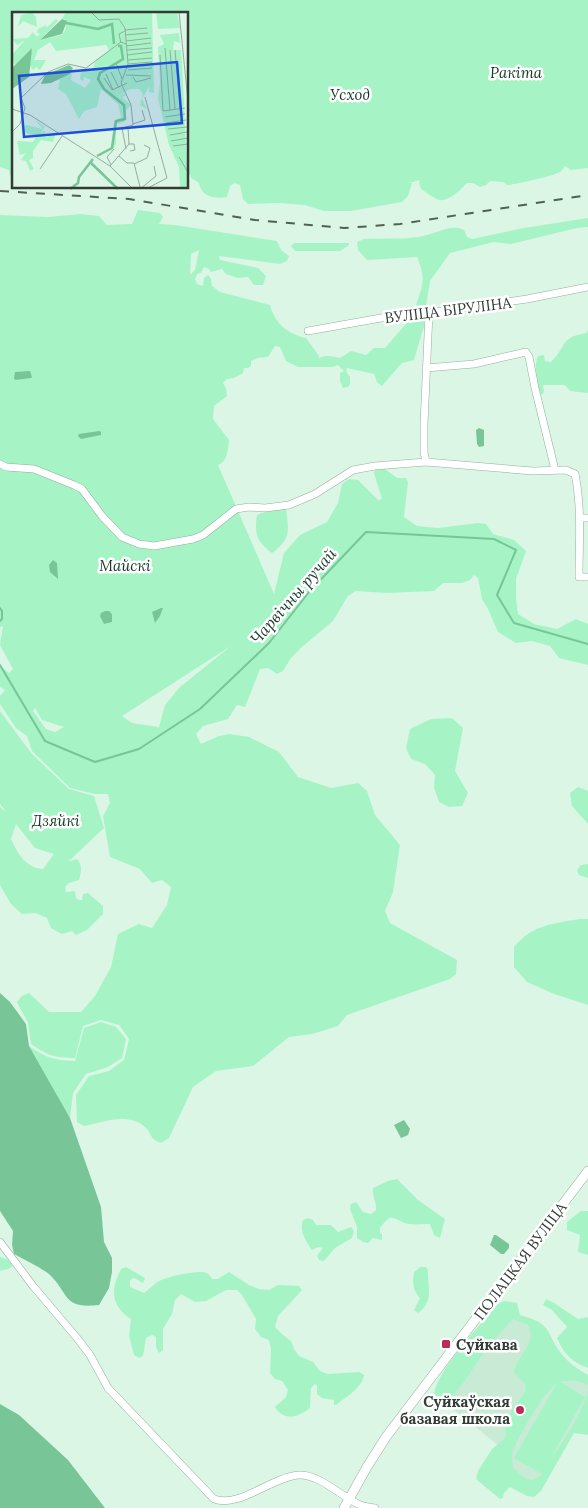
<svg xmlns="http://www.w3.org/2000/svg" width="588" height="1508" viewBox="0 0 588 1508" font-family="Lora,serif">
  <rect width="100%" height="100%" fill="#dbf6e5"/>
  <path fill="#c9ead5" d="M 515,1312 L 543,1332 L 538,1340 L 588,1382 L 588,1403 L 537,1493 L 498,1468 L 507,1452 L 441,1400 Z"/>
  <path fill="#a6f4c6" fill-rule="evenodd" d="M 0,0 L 588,0 L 588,168 L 571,170 L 565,166 C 565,166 561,172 560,172 C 556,175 514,185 507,185 L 503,182 L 490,181 L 486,185 L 480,187 L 473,183 L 467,183 C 461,189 449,202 439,200 C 433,198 426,192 421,189 L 419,183 L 420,180 L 408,183 L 412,183 L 408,196 L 402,202 L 351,211 L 324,211 L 305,205 L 279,203 L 248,204 L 243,199 L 240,185 L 235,183 L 230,186 L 227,197 C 215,199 201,197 199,183 L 191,178 L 190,174 L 188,174 L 188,14 L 14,14 L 14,177 L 10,175 L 9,170 L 0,167 Z
    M 138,210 L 160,213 L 163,217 L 159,224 L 175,225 L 277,241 L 281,250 L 289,256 L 287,261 L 280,264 L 219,256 L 220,260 L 258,268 L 266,276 L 263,285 L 254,285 L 248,277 L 238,278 L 226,274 L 222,269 L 211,272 L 209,269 L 204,267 L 201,273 L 197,274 L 195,279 L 197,284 L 203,286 L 204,278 L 208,275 L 211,279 L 212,286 L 220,292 L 270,305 C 275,324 288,334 306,338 L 319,356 L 318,358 C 326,355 332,356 340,358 L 351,351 L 366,355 L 374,348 L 385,348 L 411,318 L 424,320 L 424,326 L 414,360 L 402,363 L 382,386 L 377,382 L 374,374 L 347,368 L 346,371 L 350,377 L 350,384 L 348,387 L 343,388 L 340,381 L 340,373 L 344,371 L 338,365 L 333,367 L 298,367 L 286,361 L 280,347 L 275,346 L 268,357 L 258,358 L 251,361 L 251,366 L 248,368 L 244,368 L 243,373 L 234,378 L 227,379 L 223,383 L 226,388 L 227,396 L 214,406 L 213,419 L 229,440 C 228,449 228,461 218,465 L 274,594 L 284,553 L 300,535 L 327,522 L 338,503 L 342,484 L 349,479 L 358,480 L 378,500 L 382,499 L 374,473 L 375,470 L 385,469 L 397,478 L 406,478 L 408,482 L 404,517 L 417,526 L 438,528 L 478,523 L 486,524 L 493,534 L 514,540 L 526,551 L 516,579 L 516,598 L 518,614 L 534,624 L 557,629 L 576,619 L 588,624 L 588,665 L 559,658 L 550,646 L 532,641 L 516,643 L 498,632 L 488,609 L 482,599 L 478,578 L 474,575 L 470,580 L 462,583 L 443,583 L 434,591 L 387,593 L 356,591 L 348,596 L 333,621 L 302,647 L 291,658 L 283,671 L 277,674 L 268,668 L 260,669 L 245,707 L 237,705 L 228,719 L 203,726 L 196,734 L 201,744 L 219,736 L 229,734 L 249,737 L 279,752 L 298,777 L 331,788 L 358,783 L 367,791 L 375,815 L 400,845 L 393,892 L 385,911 L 390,923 L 457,960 L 456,974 L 450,979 L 347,1015 L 338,1026 L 312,1034 L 289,1037 L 253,1066 L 216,1071 L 193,1087 L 169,1138 L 161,1143 C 148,1138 153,1134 145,1127 C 128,1112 104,1122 84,1126 L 77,1122 L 76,1095 L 89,1076 L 109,1071 L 124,1060 L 129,1039 L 119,1025 L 101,1020 L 83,1026 L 75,1058 C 54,1058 47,1055 31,1044 L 28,1023 L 17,1002 L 22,996 L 29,993 L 49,1012 L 81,1012 L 95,996 L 111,967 L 118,934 L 139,924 L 152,928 L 167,905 L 171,887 L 162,880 L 152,883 L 140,869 L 110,857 L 103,816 L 110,803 L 108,794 L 95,794 L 70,788 L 32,751 L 27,736 L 16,728 L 0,704 L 0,696 L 5,690 L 0,687 L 0,666 L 9,673 L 13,669 L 0,645 L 3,626 L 0,627 L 0,215 L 48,217 L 81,214 L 99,216 L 107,225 L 132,224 ZM 199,250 L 195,270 L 190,275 L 191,254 ZM 231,646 L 180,687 L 165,705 L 159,727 L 132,723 L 122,716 ZM 35,708 L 42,720 L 64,727 L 55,732 L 46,729 L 33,711 Z
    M 588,218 L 588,227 L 577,228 L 511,244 L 494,242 L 450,253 L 430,281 L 426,306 L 416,305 C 423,285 426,278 417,257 L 367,260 L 358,250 L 357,242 L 364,239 C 380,238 413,240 427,235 C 439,232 452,224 464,230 L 467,237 L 472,239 L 524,228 Z
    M 294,243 L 349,243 L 349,245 L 340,251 L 295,251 L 291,246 Z
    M 588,330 L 588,393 L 570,391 L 565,385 L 543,385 L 544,392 L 541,395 C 537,383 533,368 538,356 L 544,355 L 545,361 L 551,362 C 568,345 559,338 586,333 Z
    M 272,509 L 286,509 C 289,532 291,539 272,553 C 257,542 254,534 257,515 Z
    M 0,711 L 32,754 L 69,789 L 94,796 L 104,828 L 70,860 L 67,859 L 70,861 L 77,859 C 83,866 81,872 79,880 L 69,883 L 65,887 L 66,892 L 75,891 L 76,898 L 79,900 L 82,900 L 83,894 L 88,893 L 103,906 L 103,914 L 87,930 L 76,935 L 72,931 L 62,934 L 51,928 L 47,918 L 35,913 L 22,914 L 11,904 L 0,885 L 0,807 L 7,813 L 0,804 ZM 16,824 L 35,848 L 54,854 L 43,869 C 26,868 18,854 11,839 Z
    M 452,718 L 463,728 L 455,771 L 468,793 L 462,806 L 449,807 L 439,802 L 434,787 L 435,775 L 425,764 L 411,759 L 406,748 L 410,729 L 431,719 Z
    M 578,787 L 588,791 L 588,824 L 572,806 L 570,793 Z
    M 588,864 L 588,878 L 579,875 L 577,870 L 581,865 Z
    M 579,919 L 588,919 L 588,1005 L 554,994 L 527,982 L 514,967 L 514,947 C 532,925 552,924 579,919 Z
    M 101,1022 L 116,1027 L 126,1039 L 122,1058 L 108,1067 L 86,1074 L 73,1093 L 70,1118 L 29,1046 C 47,1058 53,1060 75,1061 L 84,1028 Z
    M 397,1179 L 418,1200 L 445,1219 L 440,1238 L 434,1235 L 430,1224 C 424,1224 417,1225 410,1224 C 395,1223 394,1208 380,1228 L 380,1233 L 382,1234 L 382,1240 L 373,1238 L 368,1243 L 363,1242 L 357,1238 L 357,1227 L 350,1209 L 351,1204 L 356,1202 L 363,1212 L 371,1214 L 376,1210 C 377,1202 372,1198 373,1188 L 388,1181 Z
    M 581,1211 L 588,1211 L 588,1255 L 578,1252 L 580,1235 L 567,1230 L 567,1222 Z
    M 308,1218 L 313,1220 L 316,1225 L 331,1225 L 338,1232 L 351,1227 L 354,1231 L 352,1238 L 335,1248 L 324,1261 L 319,1260 L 317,1256 L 323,1248 L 318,1247 L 312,1250 C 306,1241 299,1232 303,1220 Z
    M 0,1257 L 8,1260 L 12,1265 L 11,1268 L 0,1271 Z
    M 126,1267 L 145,1278 L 143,1283 L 134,1278 L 130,1280 L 130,1287 L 144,1293 C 149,1290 151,1286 156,1283 C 163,1277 193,1271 203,1272 C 207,1272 210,1275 212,1279 L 218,1279 L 229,1272 L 249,1285 L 259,1289 L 269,1290 L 278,1285 L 299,1286 L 302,1290 L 278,1316 L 275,1327 L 283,1335 L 291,1341 L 294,1349 L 299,1356 L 313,1362 L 320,1371 L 328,1374 L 359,1372 L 364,1375 C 362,1388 346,1397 336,1405 L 334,1405 L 334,1400 L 322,1398 L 317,1394 L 317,1386 L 315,1384 L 311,1388 L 310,1408 C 299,1417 284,1422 275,1407 L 286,1397 L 288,1390 L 282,1381 L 275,1379 L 270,1373 L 271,1349 L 269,1340 L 261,1337 L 255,1329 L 256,1319 L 242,1295 L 237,1290 L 226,1290 L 206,1301 L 195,1302 L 181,1294 L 175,1300 L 172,1314 L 163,1329 L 163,1350 L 159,1353 L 156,1347 L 156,1337 L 152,1335 L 146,1338 L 143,1356 L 139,1358 L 134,1355 L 129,1336 L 131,1319 C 111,1306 110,1290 121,1269 Z
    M 420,1267 L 426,1267 L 428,1270 C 427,1285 435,1301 418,1313 L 414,1310 L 420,1298 C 413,1290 412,1283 414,1272 Z
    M 546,1299 L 554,1303 L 578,1319 L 588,1317 L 588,1368 C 572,1363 563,1352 557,1338 L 567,1327 L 552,1310 L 543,1305 Z
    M 504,1301 L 517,1303 L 520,1315 C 553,1324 544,1330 561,1353 C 568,1363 578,1369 588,1375 L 588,1385 C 580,1380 570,1380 561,1382 L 585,1397 L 551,1458 C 562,1445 585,1407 588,1390 L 588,1435 L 574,1433 L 541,1491 L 534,1497 L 527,1496 L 510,1487 L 504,1493 L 503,1498 L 500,1499 L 476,1479 L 478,1471 L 492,1449 L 505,1438 L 506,1433 L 505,1429 L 509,1415 L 525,1392 L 526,1385 L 514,1373 C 517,1353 538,1345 528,1325 L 513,1319 L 486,1349 L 464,1382 L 449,1400 L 440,1399 L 434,1393 C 440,1367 479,1326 498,1304 ZM 556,1384 L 514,1458 L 542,1474 L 533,1480 L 526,1479 L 513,1468 C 513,1465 512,1460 512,1456 C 514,1442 545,1391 556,1384 Z"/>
  <path fill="#78c598" d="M 30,371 L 32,377 L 31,378 L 15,380 L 14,378 L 15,372 Z
    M 479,428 L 484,430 L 484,446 L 479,447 L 477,444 L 476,430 Z
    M 99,431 L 101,432 L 101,435 L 81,439 L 78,436 L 79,434 Z
    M 53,560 L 57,563 L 58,579 L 50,572 L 49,565 Z
    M 161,608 L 163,608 L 160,616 L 155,623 L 152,612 Z
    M 105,611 L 109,611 L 112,614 L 112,622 L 104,624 L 100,616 L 101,613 Z
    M 0,993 L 10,1002 L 26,1024 L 29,1046 L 70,1118 L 101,1207 L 104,1242 L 112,1258 L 112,1272 L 109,1288 L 99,1305 C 62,1309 70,1294 49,1274 C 40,1267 25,1260 14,1254 L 12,1245 L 13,1231 L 0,1211 Z
    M 404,1120 L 410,1129 L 408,1135 L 401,1138 L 394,1125 Z
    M 494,1235 L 496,1235 L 509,1244 L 509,1248 L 504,1254 L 501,1254 L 490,1245 Z
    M 0,1404 L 19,1415 L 68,1460 L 105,1508 L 0,1508 Z"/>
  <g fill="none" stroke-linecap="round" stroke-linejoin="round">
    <path stroke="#78c598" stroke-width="2" d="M 0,608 L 2,611 L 2,619 L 0,621
      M 0,665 L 45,741 L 95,762 L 139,749 L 200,709 L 269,643 L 309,592 L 366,532 L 494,539 L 516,550 L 497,595 L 514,623 L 588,644"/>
    <defs>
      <path id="minor" d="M 308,331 L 409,313 L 429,313 L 527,299 L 588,287
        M 426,368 L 474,364 L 526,352 L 529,357 L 535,388 L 555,470
        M 426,462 L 424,452 L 424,424 L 429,313
        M 0,464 L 6,467 L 34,469 L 74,485 L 82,489 L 102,516 L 122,537 L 139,544 L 154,546 L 193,539 L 203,535 L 236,509 L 249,507 L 265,508 L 289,505 L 315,494 L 353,470 L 375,466 L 426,462 L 533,471 L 566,470 L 575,474 C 582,508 579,543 579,577 L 588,577
        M 579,518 L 588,518
        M 0,1242 L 33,1286 L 77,1338 L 90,1355 L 108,1388 L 214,1499 C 240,1508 270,1478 298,1475 C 318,1473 342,1497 360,1505 C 365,1507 370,1507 375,1508"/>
      <path id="secondary" d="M 344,1508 L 367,1467 L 386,1437 L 588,1171"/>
    </defs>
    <use href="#minor" stroke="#95ae9e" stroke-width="8"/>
    <use href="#secondary" stroke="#95ae9e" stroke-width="10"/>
    <use href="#minor" stroke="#fff" stroke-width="7"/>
    <use href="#secondary" stroke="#fff" stroke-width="9"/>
    <path stroke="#515f56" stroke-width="2" stroke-dasharray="9 9" stroke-linecap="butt" d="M 0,191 L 129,199 L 255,220 L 344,228 L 400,224 L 588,195"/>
  </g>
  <g fill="#ba2b58" stroke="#fff" stroke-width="2">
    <rect x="441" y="1339" width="10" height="10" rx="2.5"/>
    <circle cx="520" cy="1410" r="5"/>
  </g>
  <g text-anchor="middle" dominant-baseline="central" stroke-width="5" stroke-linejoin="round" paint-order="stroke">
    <g font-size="15" font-style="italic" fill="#133523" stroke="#fff">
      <text x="516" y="72">Ракіта</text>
      <text x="350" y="94">Усход</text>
      <text x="125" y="565">Майскі</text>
      <text x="56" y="820">Дзяйкі</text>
    </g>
    <g font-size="15" fill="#323c35" stroke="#fff">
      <text transform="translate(448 310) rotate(-7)">ВУЛІЦА БІРУЛІНА</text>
      <text transform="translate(520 1261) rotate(-53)">ПОЛАЦКАЯ ВУЛІЦА</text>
    </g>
    <g font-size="15" font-weight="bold" fill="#323c35" stroke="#fff" text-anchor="start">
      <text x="456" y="1344">Суйкава</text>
      <text x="510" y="1401" text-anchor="end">Суйкаўская<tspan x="510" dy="17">базавая школа</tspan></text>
    </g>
    <g font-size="16" font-style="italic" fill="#193b29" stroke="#fff">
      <text transform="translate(293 596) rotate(-49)">Чарвічны ручай</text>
    </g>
  </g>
  <g transform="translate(12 12)">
    <rect width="176" height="176" fill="#dbf6e5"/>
    <path d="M 20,0 L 24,5 L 25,15 L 11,9 L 6,15 L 9,3 ZM 54,0 L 140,0 L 142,81 L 137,80 L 137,75 L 130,87 L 135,97 L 128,93 L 131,82 L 127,77 L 118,77 L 106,84 L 113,81 L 114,84 L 110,85 L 119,93 L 114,98 L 112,110 L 104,112 L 104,132 L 100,138 L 95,139 L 99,136 L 102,110 L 109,105 L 106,92 L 89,77 L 85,95 L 72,99 L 67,107 L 54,82 L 46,77 L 48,67 L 60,61 L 59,68 L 73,76 L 79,68 L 72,65 L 71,69 L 68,67 L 69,60 L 81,56 L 84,48 L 97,38 L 94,33 L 44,39 L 38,30 L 26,38 L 22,48 L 34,48 L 28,58 L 24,55 L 21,58 L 17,52 L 20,36 L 3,53 L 0,49 L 0,43 L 13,28 L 5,33 L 0,27 L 16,26 L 21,20 L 25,25 L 28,22 L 25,21 L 26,17 L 34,13 L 34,16 L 44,7 L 46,9 L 28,28 L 50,23 L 54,17 L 53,7 L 50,7 ZM 144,0 L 165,1 L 168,16 L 146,17 ZM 167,21 L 168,31 L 162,29 L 161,38 L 169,38 L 170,51 L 176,176 L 168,175 L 167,155 L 157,133 L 146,86 L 148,71 L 146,35 L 152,32 L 148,23 ZM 23,108 L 33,115 L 29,120 L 33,119 L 34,126 L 41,121 L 43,123 L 41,130 L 29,128 L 21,139 L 21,146 L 17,148 L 22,157 L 18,159 L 14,149 L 9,148 L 14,141 L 8,143 L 5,129 L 21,130 L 24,125 L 13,120 L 12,116 L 14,113 L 31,117 Z" fill="#a6f4c6"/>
    <path d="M 50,7 L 55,9 L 50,22 L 28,28 ZM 20,36 L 17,65 L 0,77 L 0,56 ZM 57,53 L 61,56 L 58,62 L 39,71 L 29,72 L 33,63 Z" fill="#78c598"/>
    <path fill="none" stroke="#78c598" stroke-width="2.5" d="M 54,11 L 86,17 L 100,12 L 102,32M 85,144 L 100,136 L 104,109 L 113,107 L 112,93 L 92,77 L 86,67 L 88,61 L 111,47 L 109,34 L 106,34M 79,151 L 106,177M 58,177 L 66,171 L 67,165 L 81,147"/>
    <path fill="none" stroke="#97ac9f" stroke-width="1" d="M 79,0 L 87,8 L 107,7 L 113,16 L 116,52 L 109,71 L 119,93 L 121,113 L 110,116 L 114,137M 167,0 L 177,99M 113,18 L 135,16M 113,23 L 136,21M 114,29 L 139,26M 109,31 L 107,22 L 113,19M 114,34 L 139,31M 153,36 L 158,98M 115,38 L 140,36M 158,38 L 163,97M 163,38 L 168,96M 115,43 L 140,40M 148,43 L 151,99 L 173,96M 116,48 L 140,46M 104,51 L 110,67M 116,52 L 140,50M 116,58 L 140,56M 99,60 L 107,76M 94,62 L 101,78M 114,63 L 139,64M 121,65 L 124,70 L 139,66M 92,66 L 100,78 L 115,71M 133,85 L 155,166M 0,97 L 18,103 L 98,154 L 121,177M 153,105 L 173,102M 154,111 L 174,108M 121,112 L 133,108 L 130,98M 156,117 L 175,115M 0,120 L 8,112 L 13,96 L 9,86 L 36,60 L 56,52 L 74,56 L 109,30 L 114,32M 158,123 L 175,120M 159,129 L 176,126M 117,132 L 122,132 L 123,138 L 118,139M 161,134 L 176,132M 107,144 L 115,151 L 122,151 L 128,175M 167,145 L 177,162M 122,152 L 135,146 L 138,136 L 132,133M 99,153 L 95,145 L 102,137M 98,154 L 117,132 L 116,115M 28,157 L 50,124M 128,177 L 144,164 L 142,154M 134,177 L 155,166"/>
    <path fill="#1d4ed8" fill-opacity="0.15" stroke="#1d4ed8" stroke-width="2.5" d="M 165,50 L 170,111 L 12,125 L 7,64 Z"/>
    <rect width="176" height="176" fill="none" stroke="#323c35" stroke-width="2.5"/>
  </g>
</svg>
